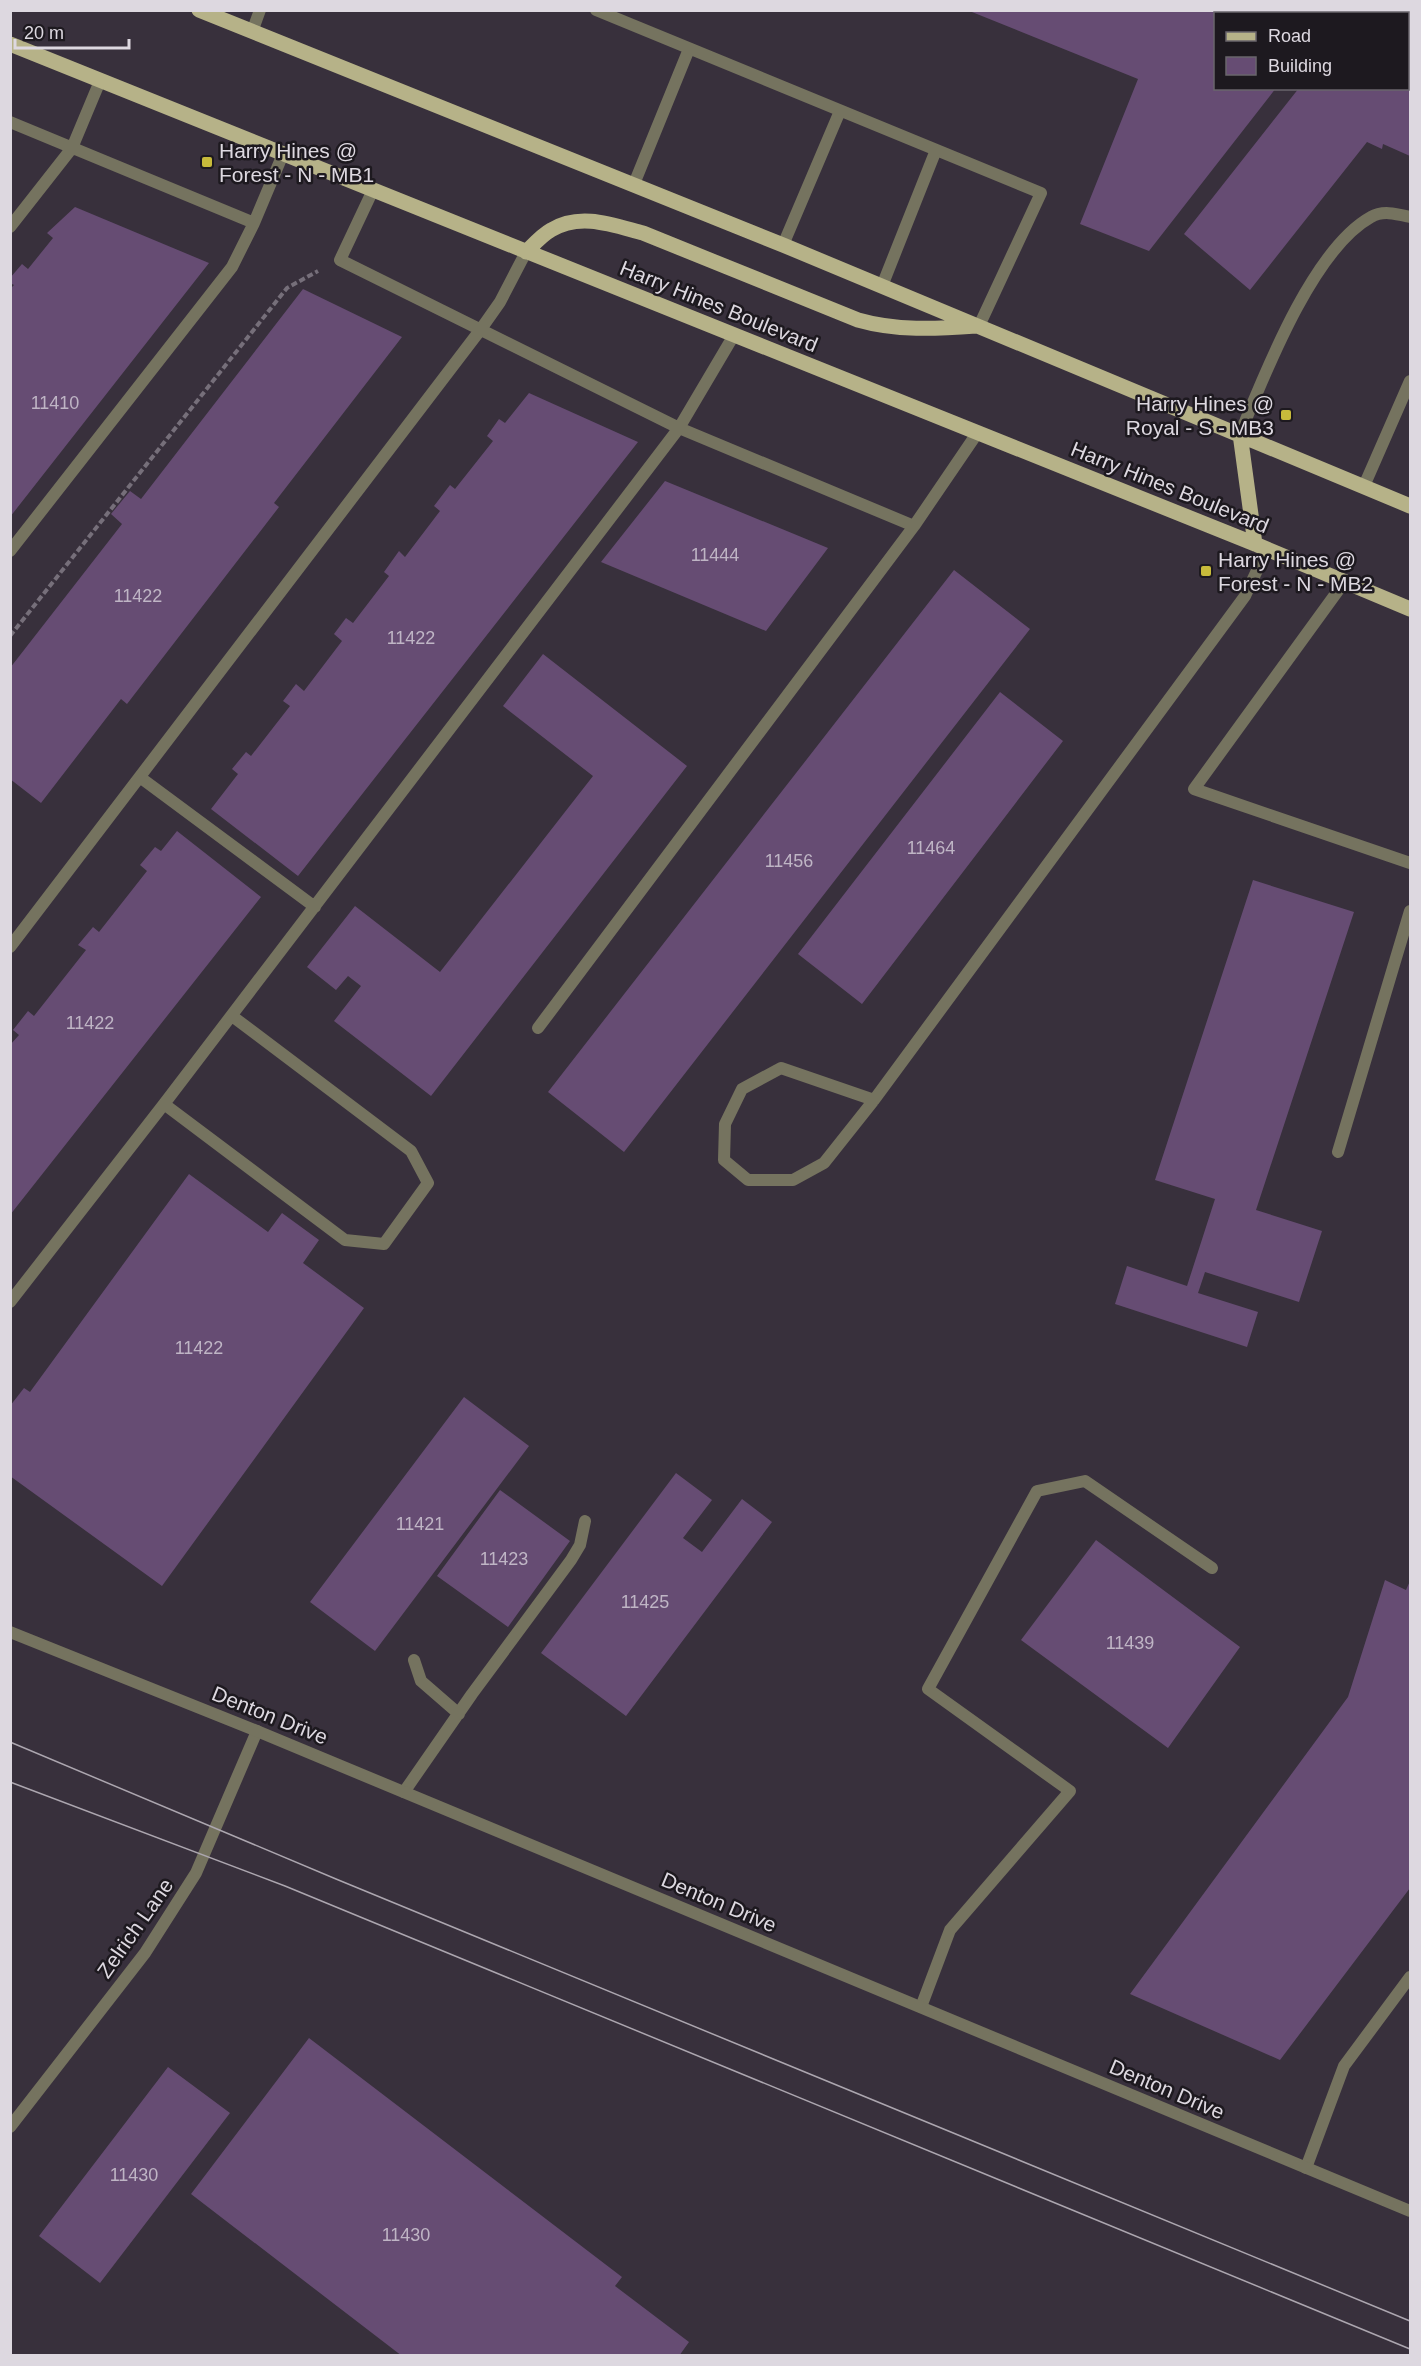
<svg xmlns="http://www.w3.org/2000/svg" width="1421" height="2366" viewBox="0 0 1421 2366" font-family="Arial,sans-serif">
  <rect width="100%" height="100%" fill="#38303c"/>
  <path fill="#664c73" d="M 967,10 L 1337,10 L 1334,14 L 1216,14 L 1216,88 L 1276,88 L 1149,251 L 1080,224 L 1138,79 Z
    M 1408,23 L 1410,24 L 1410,156 L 1383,144 L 1382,149 L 1367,142 L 1250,290 L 1184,234 L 1299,88 L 1408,88 Z
    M 75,207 L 209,263 L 10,517 L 10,289 L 14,285 L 10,283 L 10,278 L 22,264 L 28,269 L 53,238 L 47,233 Z
    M 303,289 L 402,337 L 274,503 L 279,507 L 127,704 L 121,699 L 41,803 L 10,779 L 10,668 L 122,524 L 111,514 L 130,491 L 141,499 Z
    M 529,393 L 638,442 L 298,876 L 211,809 L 238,774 L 232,769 L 246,752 L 251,756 L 290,706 L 283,701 L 296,684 L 304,691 L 342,641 L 334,634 L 346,618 L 353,623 L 389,576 L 384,572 L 399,551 L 405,557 L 440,511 L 434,506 L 450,485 L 455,489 L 493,441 L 487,436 L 499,419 L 505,423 Z
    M 665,481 L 828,548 L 766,631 L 601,562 Z
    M 954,570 L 1030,629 L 624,1152 L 548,1092 Z
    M 543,654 L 687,766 L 431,1096 L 334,1021 L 361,986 L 348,976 L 336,990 L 307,967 L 355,906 L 440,972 L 593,776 L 503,706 Z
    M 1000,692 L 1063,741 L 862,1004 L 798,954 Z
    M 177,831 L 261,897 L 10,1215 L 10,1045 L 19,1035 L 13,1030 L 28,1011 L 34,1016 L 86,950 L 78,945 L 93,927 L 99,932 L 147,871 L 140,865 L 155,847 L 161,851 Z
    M 1253,880 L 1354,912 L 1256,1210 L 1322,1231 L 1299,1302 L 1205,1272 L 1198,1293 L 1258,1312 L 1247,1347 L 1115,1304 L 1127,1266 L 1187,1286 L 1215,1199 L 1155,1180 Z
    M 189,1174 L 268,1232 L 282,1213 L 319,1240 L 303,1263 L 364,1308 L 162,1586 L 10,1476 L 10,1406 L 24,1388 L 30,1392 Z
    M 464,1397 L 529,1446 L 375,1651 L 310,1602 Z
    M 676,1473 L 712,1500 L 683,1538 L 702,1552 L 742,1499 L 772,1522 L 626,1716 L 541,1653 Z
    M 500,1490 L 570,1541 L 508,1627 L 437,1576 Z
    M 1096,1540 L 1240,1647 L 1168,1748 L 1021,1640 Z
    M 1385,1580 L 1406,1590 L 1410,1581 L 1410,1888 L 1280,2060 L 1130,1994 L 1348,1697 Z
    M 309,2038 L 622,2277 L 615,2286 L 689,2342 L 679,2356 L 402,2356 L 191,2194 Z
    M 168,2067 L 230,2113 L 100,2283 L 39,2236 Z"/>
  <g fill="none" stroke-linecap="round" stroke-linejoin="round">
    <path stroke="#766f7a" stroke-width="4" stroke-dasharray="6 3" stroke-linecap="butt" d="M 10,636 L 287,288 L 318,271"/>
    <path stroke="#75735f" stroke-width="12" d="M 596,10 L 1041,193 L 979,326
      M 252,32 L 260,10
      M 10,122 L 254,223
      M 634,184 L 689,49
      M 373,190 L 340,260 L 679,428 L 914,526
      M 10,227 L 72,148 L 100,81
      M 783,245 L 840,111
      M 882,286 L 936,150
      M 1240,434 C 1265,373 1313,249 1371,217 C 1383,210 1397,214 1410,217
      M 1364,486 L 1410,381
      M 10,551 L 232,267 L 254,223 L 283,154
      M 1345,581 L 1194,789 L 1410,863
      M 141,778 L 315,907
      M 10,947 L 481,329 L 500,302 L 526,252
      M 538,1028 L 914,526 L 978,432
      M 874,1100 L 781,1068 L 742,1089 L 725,1124 L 724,1160 L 748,1180 L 793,1180 L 824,1163 L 874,1100 L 1245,596 L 1267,549
      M 164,1104 L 345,1240 L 384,1244 L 428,1183 L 411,1151 L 232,1016
      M 1338,1152 L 1410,911
      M 10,1302 L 164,1104 L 679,428 L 734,335
      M 414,1660 L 421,1681 L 459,1714
      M 404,1792 L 472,1694 L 571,1560 L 580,1545 L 585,1521
      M 921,2007 L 950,1930 L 1070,1791 L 928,1689 L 1037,1491 L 1085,1481 L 1212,1568
      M 1306,2168 L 1344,2066 L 1410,1977"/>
    <path stroke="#75735f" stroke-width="12" d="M 10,2127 L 145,1953 L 196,1873 L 257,1731"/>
    <path stroke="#75735f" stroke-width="12" d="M 10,1632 L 257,1731 L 1410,2211"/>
    <path stroke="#b6b288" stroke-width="15" d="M 199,10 L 783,245 L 1410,506
      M 10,44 L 1255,544 L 1410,609
      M 526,252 C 534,244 542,235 551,230 C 580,212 613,225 643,233 L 858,320 C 896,331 936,329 976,326
      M 1240,434 L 1255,544"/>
    <path stroke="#aca6af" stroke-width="1.5" d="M 10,1742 L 336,1879 L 1410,2321
      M 10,1782 L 285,1886 L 1410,2349"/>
  </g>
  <g fill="#c8bb3b" stroke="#1d191f" stroke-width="2">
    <rect x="201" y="156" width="12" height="12" rx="3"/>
    <rect x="1280" y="409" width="12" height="12" rx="3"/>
    <rect x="1200" y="565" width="12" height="12" rx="3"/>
  </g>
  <g text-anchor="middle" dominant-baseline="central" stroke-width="5" stroke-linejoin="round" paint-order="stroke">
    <g font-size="18" fill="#bfb5c5">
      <text x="55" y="403">11410</text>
      <text x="715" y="555">11444</text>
      <text x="138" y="596">11422</text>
      <text x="411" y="638">11422</text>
      <text x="931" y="848">11464</text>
      <text x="789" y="861">11456</text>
      <text x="90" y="1023">11422</text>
      <text x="199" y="1348">11422</text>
      <text x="420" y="1524">11421</text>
      <text x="504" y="1559">11423</text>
      <text x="645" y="1602">11425</text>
      <text x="1130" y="1643">11439</text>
      <text x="134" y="2175">11430</text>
      <text x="406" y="2235">11430</text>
    </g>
    <g font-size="21" fill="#ddd8e0" stroke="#1d191f" text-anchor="start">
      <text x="219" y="150">Harry Hines @<tspan x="219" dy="24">Forest - N - MB1</tspan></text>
      <text x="1274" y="403" text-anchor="end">Harry Hines @<tspan x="1274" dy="24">Royal - S - MB3</tspan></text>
      <text x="1218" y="559">Harry Hines @<tspan x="1218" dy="24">Forest - N - MB2</tspan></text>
    </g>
    <g font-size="21" fill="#ddd8e0" stroke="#1d191f">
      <text transform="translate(719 306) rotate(22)">Harry Hines Boulevard</text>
      <text transform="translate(1170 487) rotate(22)">Harry Hines Boulevard</text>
      <text transform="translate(270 1715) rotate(22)">Denton Drive</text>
      <text transform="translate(719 1902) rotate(23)">Denton Drive</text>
      <text transform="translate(135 1928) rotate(-55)">Zelrich Lane</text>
      <text transform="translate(1167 2089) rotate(23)">Denton Drive</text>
    </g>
  </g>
  <rect width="1421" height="2366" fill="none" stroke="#ddd8e0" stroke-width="24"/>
  <rect x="1214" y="12" width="195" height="78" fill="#1d191f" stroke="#6a656c" stroke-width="1.5"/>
  <rect x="1226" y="32" width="30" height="9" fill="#b6b288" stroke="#6a656c" stroke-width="1.5"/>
  <text x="1268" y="42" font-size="18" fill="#ddd8e0">Road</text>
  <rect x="1226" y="57" width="30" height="18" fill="#664c73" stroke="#6a656c" stroke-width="1.5"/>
  <text x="1268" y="72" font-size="18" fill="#ddd8e0">Building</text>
  <path d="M15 39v9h114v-9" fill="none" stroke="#ddd8e0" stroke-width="3"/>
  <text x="24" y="39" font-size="18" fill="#ddd8e0" stroke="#1d191f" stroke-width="4.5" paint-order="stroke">20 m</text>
</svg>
